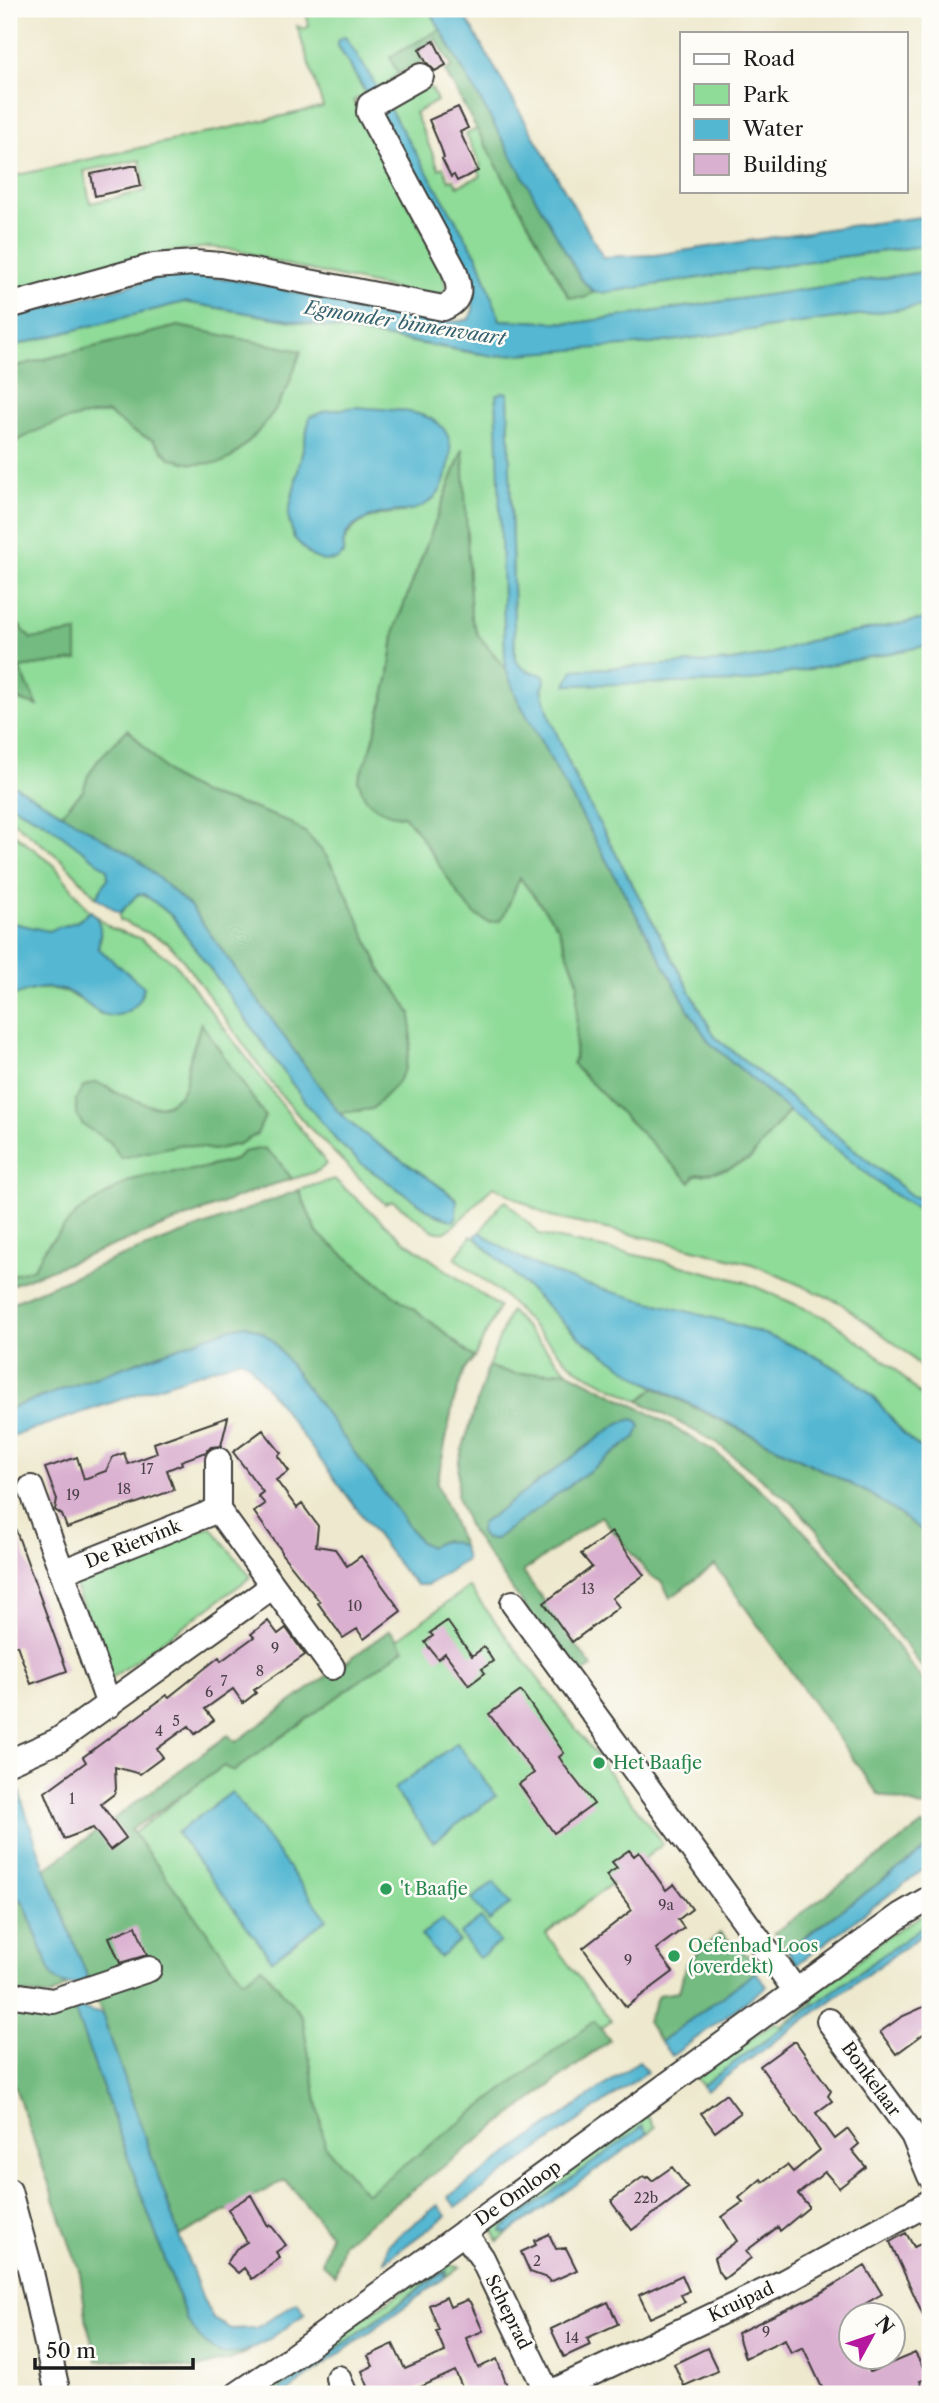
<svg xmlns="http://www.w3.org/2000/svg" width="939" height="2403" viewBox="0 0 939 2403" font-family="'Libre Caslon Text',serif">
  <rect width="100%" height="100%" fill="#fdfcf7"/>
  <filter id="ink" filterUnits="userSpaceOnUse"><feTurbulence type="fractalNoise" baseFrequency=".0143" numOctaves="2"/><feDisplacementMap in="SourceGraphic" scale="14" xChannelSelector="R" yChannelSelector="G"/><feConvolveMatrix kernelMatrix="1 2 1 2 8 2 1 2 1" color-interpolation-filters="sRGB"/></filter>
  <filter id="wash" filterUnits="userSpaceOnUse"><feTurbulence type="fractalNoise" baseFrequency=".00686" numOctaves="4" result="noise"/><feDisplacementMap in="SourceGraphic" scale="28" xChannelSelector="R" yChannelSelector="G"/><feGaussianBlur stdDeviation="1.57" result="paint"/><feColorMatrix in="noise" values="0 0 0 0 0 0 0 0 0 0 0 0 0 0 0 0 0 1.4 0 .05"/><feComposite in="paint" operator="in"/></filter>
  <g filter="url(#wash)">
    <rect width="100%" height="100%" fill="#eee9ce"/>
    <path fill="#8fdb98" stroke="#567c5a" stroke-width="2" fill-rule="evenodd" d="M 305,9 L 429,9 L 441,29 L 390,57 L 398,74 L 378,91 L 366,69 L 337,44 L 366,94 L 353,101 L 443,269 L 446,291 L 440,294 L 407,292 L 283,264 L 238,250 L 209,247 L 163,253 L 9,297 L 9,177 L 323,107 L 297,26 L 304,29 L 309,26 ZM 140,160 L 146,191 L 90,203 L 84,171 Z
      M 425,87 L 432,89 L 437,101 L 415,113 L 439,169 L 443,167 L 449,180 L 453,179 L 458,186 L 481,176 L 478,168 L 481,166 L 466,134 L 477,129 L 569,297 L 583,298 L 594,292 L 603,293 L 788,264 L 930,245 L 930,271 L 576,323 L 500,320 L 478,258 L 387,106 Z
      M 184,302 L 479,354 L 650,344 L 930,305 L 930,618 L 809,641 L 767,655 L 733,661 L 573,670 L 745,682 L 930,645 L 930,1201 L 912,1196 L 715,1037 L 577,782 L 550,718 L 542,689 L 545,682 L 541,674 C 528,673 521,669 515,659 L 508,393 L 506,669 L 478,635 L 471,618 L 462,451 L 395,628 L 389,675 L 372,746 L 358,780 L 398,816 L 403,815 L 417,831 L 505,913 L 519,877 L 558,927 L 578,982 L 575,1057 L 572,1064 L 690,1181 L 695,1175 L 703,1175 L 750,1159 L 789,1111 L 887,1190 L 918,1209 L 930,1213 L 930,1377 L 906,1352 L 839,1302 L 752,1264 L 663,1241 L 550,1217 L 494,1186 C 483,1195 454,1229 445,1232 C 442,1233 438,1232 434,1231 L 393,1201 L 385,1204 L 304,1122 L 273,1085 L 180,956 L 167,942 L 120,920 L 120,913 L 137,894 L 144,894 L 172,916 L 306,1103 L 336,1140 L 363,1165 L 436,1215 L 454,1221 L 457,1199 C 419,1168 375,1147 339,1113 L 372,1109 L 405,1069 L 411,1042 L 411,1014 L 397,991 L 382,973 L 341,881 L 324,853 L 287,821 L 253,808 L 203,794 L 173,778 L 128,729 L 88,776 L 83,791 L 62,813 L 9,782 L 9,697 L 37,705 L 19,668 L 76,660 L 31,639 L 9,614 L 9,446 C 42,425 69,417 108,413 L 132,431 L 153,440 L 170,458 L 231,458 L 255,435 L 275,410 L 178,326 L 9,368 L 9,347 ZM 310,417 L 403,512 C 380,513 352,519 343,544 L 288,516 Z
      M 9,804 L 46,823 L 103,864 L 109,873 L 108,878 L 96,897 L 63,861 L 9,818 Z
      M 9,830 L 54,865 L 86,907 L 111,928 L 139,938 L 174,962 L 327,1164 L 318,1171 L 292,1179 L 276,1158 L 235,1160 L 199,1169 L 145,1176 L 130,1181 L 78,1212 L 46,1247 L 34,1269 L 9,1276 L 9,998 C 49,980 66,988 100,1014 L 113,962 L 98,948 L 101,936 L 85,915 L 78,921 L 48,932 L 9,922 ZM 201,1024 L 265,1116 L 256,1134 L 239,1144 L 213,1150 L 183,1144 L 121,1158 L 110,1142 L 107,1086 C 127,1102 169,1120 184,1088 C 187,1082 187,1074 188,1067 C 191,1052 196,1038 201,1024 Z
      M 334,1179 L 402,1239 L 499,1307 L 474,1358 L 439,1328 L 383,1287 L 317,1233 L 299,1190 Z
      M 506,1201 L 540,1235 L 659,1260 L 745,1282 L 829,1319 L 893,1367 L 930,1405 L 930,1455 C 923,1450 916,1445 909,1439 C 894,1425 883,1405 867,1391 C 845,1372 815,1355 789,1344 C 692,1302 565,1299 480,1232 L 501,1204 Z
      M 471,1236 L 476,1238 L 579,1337 L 655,1388 L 639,1401 L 578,1370 L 565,1359 L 504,1296 L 455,1258 Z
      M 510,1311 L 567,1371 L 516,1374 L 488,1367 Z
      M 211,1527 L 251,1577 L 110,1679 L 72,1578 Z
      M 469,1587 L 663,1844 L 546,1934 L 611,2021 L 363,2210 L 129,1837 L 183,1795 Z
      M 930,1911 L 930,1923 L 919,1929 L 702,2086 L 695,2075 L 776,2022 L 780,2026 L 813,2002 L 810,1997 L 847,1970 L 888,1935 Z
      M 640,2115 L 648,2117 L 655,2127 L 647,2134 L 643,2127 L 503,2228 L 502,2232 L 508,2233 L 498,2241 L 494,2232 L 494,2225 Z
      M 445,2262 L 447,2265 L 460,2267 L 444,2278 L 447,2274 L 443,2271 L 274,2394 L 255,2394 Z"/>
    <path fill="#73bb80" stroke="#486c4e" stroke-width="2" fill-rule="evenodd" d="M 441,29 L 581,279 L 594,292 L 584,298 L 569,297 L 445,71 L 452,66 L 436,39 L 417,49 L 423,61 L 398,74 L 390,57 Z
      M 178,326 L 301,351 L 288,387 L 275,410 L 255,435 L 231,458 L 220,463 L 193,464 L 170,458 L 153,440 L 132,431 L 108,413 C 69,417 42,425 9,446 L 9,368 Z
      M 463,449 L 471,618 L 478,635 L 506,669 L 517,698 L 690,1012 L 709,1042 L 789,1111 L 750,1159 L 725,1170 L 695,1175 L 690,1182 L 572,1064 L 575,1057 L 578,981 L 558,927 L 520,878 L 505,913 L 499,921 L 488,922 L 477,916 L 462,900 L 417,831 L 403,815 C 391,817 372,808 365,797 C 362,793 360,785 358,780 L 372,746 L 389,675 L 395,628 Z
      M 9,614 L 31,639 L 77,632 L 77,660 L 19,668 L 38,706 L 9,697 Z
      M 128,729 L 173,778 L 203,794 L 253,808 L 287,821 L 306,833 L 324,853 L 341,881 L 382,973 L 397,991 L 411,1014 L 411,1042 L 405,1069 L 396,1085 L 372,1109 L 339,1113 L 190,906 L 62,813 L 83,791 L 88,776 L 98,760 Z
      M 201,1023 L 265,1116 L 257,1134 L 239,1144 L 213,1150 L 183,1144 L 121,1158 L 110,1142 L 83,1125 L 76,1113 L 76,1099 L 84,1086 L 97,1082 L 116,1093 L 154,1107 L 166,1105 L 180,1095 L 185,1086 L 188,1066 Z
      M 264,1148 L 276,1158 L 292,1179 L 262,1188 L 9,1286 L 9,1276 L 34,1268 L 46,1247 L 78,1212 L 129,1181 L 145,1176 L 199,1169 L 235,1160 L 243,1152 Z
      M 299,1190 L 317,1233 L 383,1287 L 439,1328 L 474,1358 L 464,1370 L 453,1404 L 437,1484 L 463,1546 L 444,1540 L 430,1547 L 420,1542 L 272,1340 C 258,1329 248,1325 231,1328 L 9,1409 L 9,1304 L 112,1260 Z
      M 488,1367 L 516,1374 L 567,1371 L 647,1412 L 714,1451 L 778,1504 L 832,1561 L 930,1690 L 930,1803 L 922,1807 L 878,1794 L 715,1565 L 670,1598 L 662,1582 L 650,1576 L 601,1516 L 523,1572 L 592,1667 L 575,1677 L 470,1530 L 457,1497 L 459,1460 ZM 619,1423 L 636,1437 L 494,1540 L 485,1539 L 481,1524 Z
      M 655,1388 L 869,1493 L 930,1536 L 930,1677 L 819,1533 L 795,1506 L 717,1443 L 639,1401 Z
      M 390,1630 L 404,1649 L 234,1771 L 224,1766 L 131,1830 L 243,1980 L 262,1967 L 302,2016 L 325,2146 L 366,2194 L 594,2021 L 610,2040 L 343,2243 L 335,2275 L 322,2263 L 330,2234 L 285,2180 L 179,2236 L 102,2014 L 45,1869 L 228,1735 L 236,1742 Z
      M 922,1825 L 930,1829 L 930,1846 L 786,1950 L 774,1933 Z
      M 9,1897 L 20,1899 L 24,1903 L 53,1977 L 67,1986 L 50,1996 L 9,1992 Z
      M 720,1933 L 749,1957 L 756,1972 L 660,2042 L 647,2022 L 658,1995 L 679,1992 L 686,1963 Z
      M 73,2006 L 187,2320 L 222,2353 L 249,2351 L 230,2360 L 193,2369 L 134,2359 L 97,2361 L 87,2323 L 80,2273 L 9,2070 L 9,2007 Z"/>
    <path fill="#54b7d2" stroke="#386a77" stroke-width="2" d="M 429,9 L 461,9 L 603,257 L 655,255 L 841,227 L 930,216 L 930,245 L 788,264 L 603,293 L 594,292 L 581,279 Z
      M 344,37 L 346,38 L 366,69 L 478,258 L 500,320 L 576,323 L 930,271 L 930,305 L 650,344 L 494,356 L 184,302 L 9,347 L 9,317 L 162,277 C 193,274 222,278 252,283 C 289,290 444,332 469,319 L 473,310 L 473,300 L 462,266 L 378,112 L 337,44 L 337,41 Z
      M 503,392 L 508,393 L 515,659 C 522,671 530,672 544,675 L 545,682 L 542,689 L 550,718 L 577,782 L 715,1037 L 912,1196 L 930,1201 L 930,1213 L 918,1209 L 887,1190 L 789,1111 L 709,1042 L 690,1012 L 517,698 L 506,669 L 505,659 L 496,395 Z
      M 356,407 C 397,411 465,406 448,469 C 444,484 440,496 426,504 C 413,513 399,510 385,513 C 374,514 353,524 347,533 C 343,539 343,547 343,554 L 336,560 L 323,561 L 311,556 L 294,538 L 288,516 L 310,417 L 325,411 Z
      M 930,618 L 930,645 L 745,682 L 566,685 L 573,670 L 733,661 L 767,655 L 809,641 Z
      M 9,782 L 136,858 L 190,906 L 339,1113 C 375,1147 420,1168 457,1200 L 456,1218 L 454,1221 L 436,1215 L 363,1165 L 336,1140 L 306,1103 L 172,916 L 144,894 L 137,895 L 120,913 L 96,897 L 108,878 L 107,869 L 46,823 L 9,804 Z
      M 90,911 C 103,921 101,934 98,948 L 144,987 C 142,998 137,1007 126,1012 C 99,1025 91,1001 68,992 C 48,984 27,990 9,998 L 9,922 L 48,931 L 78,921 Z
      M 480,1232 C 565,1299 692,1301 789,1344 C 815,1355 845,1372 867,1391 C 883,1405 894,1425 909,1439 C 916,1445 923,1450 930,1455 L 930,1536 L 869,1493 L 644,1381 L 579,1337 L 476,1238 L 476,1235 Z
      M 246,1325 L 262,1332 L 272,1340 L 420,1542 L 430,1547 C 443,1539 449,1540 463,1546 L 466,1560 L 428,1585 L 417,1585 L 404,1572 L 249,1364 L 241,1359 L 9,1437 L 9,1409 L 231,1328 Z
      M 633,1419 L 638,1421 L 640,1427 L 636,1437 L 494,1540 L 485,1539 L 480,1533 L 481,1524 L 619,1423 Z
      M 457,1743 L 496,1796 L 433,1842 L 394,1789 Z
      M 9,1762 L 45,1869 L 87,1976 L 85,1982 C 72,1985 62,1988 53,1977 L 24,1903 L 20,1899 L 9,1897 Z
      M 232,1792 L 327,1919 L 272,1960 L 177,1833 Z
      M 930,1846 L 930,1864 L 797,1964 L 787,1950 Z
      M 494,1882 L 511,1903 L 489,1921 L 472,1899 Z
      M 481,1918 L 500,1942 L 479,1958 L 460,1934 Z
      M 442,1919 L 459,1941 L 439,1957 L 421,1935 Z
      M 930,1923 L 930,1931 L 923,1934 L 706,2091 L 702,2086 L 919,1929 Z
      M 756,1972 L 767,1986 L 672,2056 L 660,2042 Z
      M 73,2006 L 102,2014 L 179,2236 L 203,2299 L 213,2319 L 231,2329 L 257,2328 L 297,2302 L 305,2314 C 284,2328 250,2359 222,2353 C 206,2349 195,2332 187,2320 Z
      M 639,2061 L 647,2072 L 456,2207 L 448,2197 Z
      M 643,2126 L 647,2134 L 508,2233 L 501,2232 L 503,2228 Z
      M 438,2205 L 446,2216 L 385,2261 L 388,2244 Z
      M 447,2270 L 444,2278 L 284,2394 L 274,2394 Z"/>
    <g id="blocks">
      <path fill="#dab0d0" d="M 434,41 L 446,65 L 435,71 L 426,62 L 419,49 Z
        M 458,107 L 468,128 L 460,132 L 478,171 L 457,181 L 454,175 L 451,177 L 442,159 L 444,158 L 441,148 L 429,120 Z
        M 131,166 L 137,166 L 141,186 L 95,196 L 91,174 Z
        M 228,1417 L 221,1446 L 211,1447 L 206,1452 L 181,1461 L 182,1464 L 167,1470 L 174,1490 L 67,1528 L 62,1515 L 55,1510 L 57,1499 L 45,1468 L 77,1457 L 84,1479 L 106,1471 L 113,1457 L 124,1453 L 128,1464 L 157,1453 L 154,1443 Z
        M 263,1430 L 281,1453 L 278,1456 L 289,1471 L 276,1480 L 297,1508 L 302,1504 L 318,1526 L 316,1546 L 335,1549 L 347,1566 L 361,1556 L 401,1611 L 364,1639 L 357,1629 L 343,1638 L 318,1603 L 320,1602 L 281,1553 L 281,1550 L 254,1512 L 265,1504 L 258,1496 L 263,1492 L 233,1452 Z
        M 9,1517 L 11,1517 L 67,1671 L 31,1684 L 17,1645 L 9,1648 Z
        M 612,1532 L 644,1575 L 612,1598 L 619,1607 L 572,1642 L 544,1603 L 592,1567 L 581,1554 Z
        M 268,1621 L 278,1634 L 286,1628 L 305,1655 L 254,1690 L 256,1693 L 243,1703 L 233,1689 L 205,1709 L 214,1720 L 195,1734 L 189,1726 L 157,1749 L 163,1757 L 140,1774 L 115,1767 L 116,1789 L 114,1794 L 101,1804 L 126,1838 L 110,1850 L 93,1828 L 64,1839 L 45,1792 L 86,1762 L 83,1757 L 167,1695 L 169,1697 L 219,1657 L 221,1661 L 254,1637 L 251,1634 Z
        M 447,1621 L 472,1656 L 484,1647 L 493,1661 L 482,1669 L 485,1673 L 469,1685 L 445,1653 L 438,1659 L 425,1642 L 433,1636 L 430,1633 Z
        M 521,1691 L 564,1753 L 559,1757 L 567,1769 L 594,1804 L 554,1833 L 519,1784 L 534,1773 L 489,1714 Z
        M 629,1850 L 634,1856 L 639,1852 L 666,1890 L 674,1884 L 692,1909 L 678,1920 L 684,1928 L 656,1949 L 673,1972 L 626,2007 L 583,1948 L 632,1910 L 606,1875 L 617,1868 L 612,1862 Z
        M 136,1926 L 147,1955 L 120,1963 L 109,1937 Z
        M 930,2004 L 930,2029 L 896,2054 L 880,2032 L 901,2017 Z
        M 793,2042 L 796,2042 L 831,2091 L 828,2096 L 832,2101 L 816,2113 L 835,2139 L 848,2129 L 859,2144 L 852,2150 L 866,2167 L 839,2188 L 825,2172 L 798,2194 L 808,2205 L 808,2208 L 780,2231 L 778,2227 L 746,2251 L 751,2258 L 724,2279 L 718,2271 L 714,2258 L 737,2241 L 722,2217 L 743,2202 L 739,2198 L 761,2179 L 763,2182 L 787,2165 L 793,2172 L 820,2150 L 760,2066 Z
        M 726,2094 L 740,2113 L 715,2132 L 701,2113 Z
        M 672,2167 L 688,2188 L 632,2230 L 612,2203 L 612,2200 L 644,2176 L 646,2178 L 648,2177 L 652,2181 Z
        M 251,2195 L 268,2226 L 270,2224 L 286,2245 L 276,2252 L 280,2258 L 252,2279 L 244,2268 L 238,2273 L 227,2263 L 236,2249 L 247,2242 L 228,2209 Z
        M 906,2233 L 914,2247 L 930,2240 L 930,2330 L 890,2242 Z
        M 549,2234 L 556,2249 L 566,2248 L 577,2270 L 550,2282 L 547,2278 L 530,2272 L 521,2252 L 536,2245 L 534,2241 Z
        M 865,2266 L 882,2294 L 851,2312 L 851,2357 L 863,2357 L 870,2372 L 915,2353 L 929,2378 L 920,2381 L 925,2394 L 825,2394 L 803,2347 L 791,2353 L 785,2339 L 745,2358 L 737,2333 L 817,2295 Z
        M 682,2275 L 689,2291 L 681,2295 L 685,2302 L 650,2318 L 639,2295 Z
        M 446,2297 L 450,2307 L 467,2300 L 470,2302 L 483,2331 L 466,2338 L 478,2368 L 497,2359 L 510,2394 L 465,2394 L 455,2371 L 414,2390 L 416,2394 L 371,2394 L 362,2371 L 373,2366 L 368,2356 L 393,2344 L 405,2369 L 445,2352 L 436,2331 L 439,2330 L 429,2305 Z
        M 608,2302 L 618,2324 L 587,2338 L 590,2345 L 564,2357 L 551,2329 Z
        M 707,2348 L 718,2371 L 684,2386 L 674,2364 Z"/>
    </g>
  </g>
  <g filter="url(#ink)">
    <use href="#blocks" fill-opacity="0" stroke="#3c3b37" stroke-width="2"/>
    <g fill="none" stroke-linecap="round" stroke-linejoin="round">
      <defs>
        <path id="minor" d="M 9,306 L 154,266 L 194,263 L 221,265 L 443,308 C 463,300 460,287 454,270 L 369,112 L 370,105 L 421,76
          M 31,1488 L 62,1572
          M 218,1510 L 218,1460
          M 513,1603 L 796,1991
          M 109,1705 L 62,1572 L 218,1510 L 332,1667
          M 9,1762 L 57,1741 L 273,1586
          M 9,1998 L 14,1995 L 53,2001 L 149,1969
          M 829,2021 L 913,2135 L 930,2176
          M 9,2191 L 31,2272 L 58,2394
          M 464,2232 L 482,2258 L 548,2394
          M 338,2378 L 345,2394
          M 238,2394 L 287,2361 L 901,1915 L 930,1898
          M 548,2394 L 784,2282 L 930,2202"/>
      </defs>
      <use href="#minor" stroke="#3c3b37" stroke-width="28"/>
      <use href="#minor" stroke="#fff" stroke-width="24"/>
    </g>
  </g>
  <g fill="#2e9e5b" stroke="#fdfcf7" stroke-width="2.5">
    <circle cx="599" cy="1763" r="7"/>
    <circle cx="386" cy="1889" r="7"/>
    <circle cx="674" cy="1956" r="7"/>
  </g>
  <g text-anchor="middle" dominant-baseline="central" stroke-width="5" stroke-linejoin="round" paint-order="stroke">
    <g font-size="14" fill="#4c4149">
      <text x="147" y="1469">17</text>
      <text x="124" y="1489">18</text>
      <text x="73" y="1495">19</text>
      <text x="588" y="1589">13</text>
      <text x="355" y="1606">10</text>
      <text x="275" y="1648">9</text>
      <text x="260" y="1671">8</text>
      <text x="224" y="1681">7</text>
      <text x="209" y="1692">6</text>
      <text x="176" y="1721">5</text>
      <text x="159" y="1731">4</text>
      <text x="72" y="1799">1</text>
      <text x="666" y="1905">9a</text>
      <text x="628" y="1960">9</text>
      <text x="646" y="2198">22b</text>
      <text x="537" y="2261">2</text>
      <text x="766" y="2332">9</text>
      <text x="572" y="2338">14</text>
    </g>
    <g font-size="18" fill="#1c1c1c" stroke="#fdfcf7">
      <text transform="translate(133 1544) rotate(-22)">De Rietvink</text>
      <text transform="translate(871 2079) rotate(54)">Bonkelaar</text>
      <text transform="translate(518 2193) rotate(-35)">De Omloop</text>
      <text transform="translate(741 2302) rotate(-25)">Kruipad</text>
      <text transform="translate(508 2312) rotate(64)">Scheprad</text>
    </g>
    <g font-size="18" fill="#27864d" stroke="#fdfcf7" text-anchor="start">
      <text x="613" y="1763">Het Baafje</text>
      <text x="400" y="1889">'t Baafje</text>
      <text x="688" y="1946">Oefenbad Loos<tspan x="688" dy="21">(overdekt)</tspan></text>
    </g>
    <g font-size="19" font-style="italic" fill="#35626e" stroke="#fdfcf7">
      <text transform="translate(405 323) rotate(9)">Egmonder binnenvaart</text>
    </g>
  </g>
  <rect width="939" height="2403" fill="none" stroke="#fdfcf7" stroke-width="35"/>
  <rect x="680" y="32" width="228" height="161" fill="#fdfcf7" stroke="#a3a29f" stroke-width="2"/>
  <rect x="694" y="54" width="35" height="10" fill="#ffffff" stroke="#a3a29f" stroke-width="2"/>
  <text x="743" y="66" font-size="21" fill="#1c1c1c">Road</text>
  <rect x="694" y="84" width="35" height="21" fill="#8fdb98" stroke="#a3a29f" stroke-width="2"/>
  <text x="743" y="102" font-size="21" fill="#1c1c1c">Park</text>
  <rect x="694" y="119" width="35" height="21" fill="#54b7d2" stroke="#a3a29f" stroke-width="2"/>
  <text x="743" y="136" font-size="21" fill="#1c1c1c">Water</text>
  <rect x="694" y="154" width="35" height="21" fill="#dab0d0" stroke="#a3a29f" stroke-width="2"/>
  <text x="743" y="172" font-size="21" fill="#1c1c1c">Building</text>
  <g transform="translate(872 2336) rotate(50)"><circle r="33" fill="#fdfcf7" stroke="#a3a29f" stroke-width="2"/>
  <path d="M0-5L12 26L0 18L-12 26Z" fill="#b5179e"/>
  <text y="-10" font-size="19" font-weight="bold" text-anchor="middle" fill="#1c1c1c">N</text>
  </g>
  <path d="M35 2358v10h158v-10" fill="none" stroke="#1c1c1c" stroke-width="3.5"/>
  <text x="46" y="2358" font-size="21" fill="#1c1c1c" stroke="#fdfcf7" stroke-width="5" paint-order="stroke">50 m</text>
</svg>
